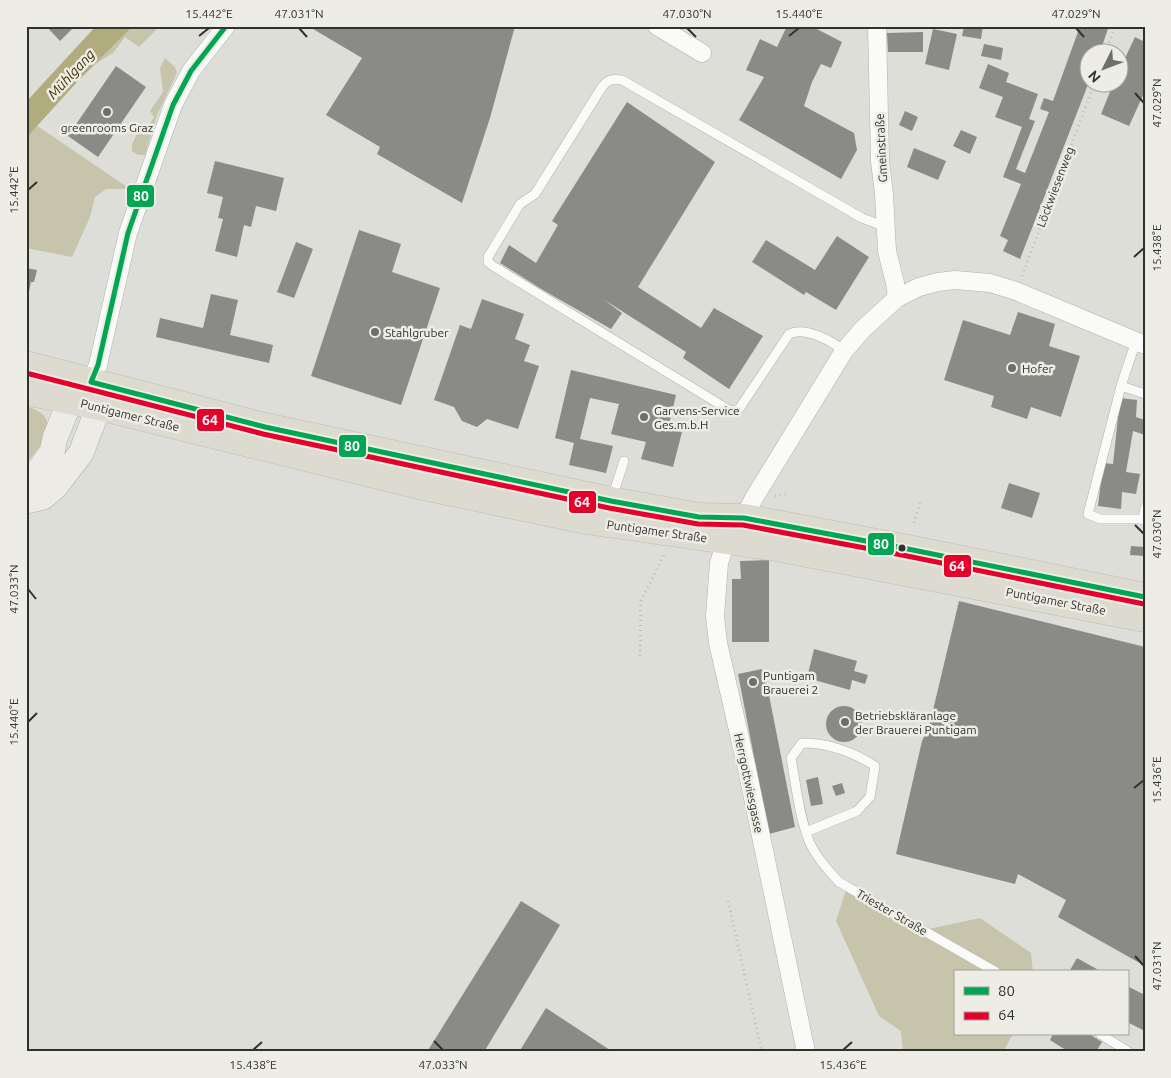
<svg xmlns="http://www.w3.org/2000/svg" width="1171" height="1078" viewBox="0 0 1171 1078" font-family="Ubuntu,sans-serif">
  <rect width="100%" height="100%" fill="#deded9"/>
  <path fill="#c6c4ab" d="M 133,26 L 160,26 L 139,47 L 125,37 L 113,53 L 94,65 Z
    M 165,58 L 175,67 L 177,73 L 157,115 L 145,155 L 138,155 L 132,151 L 132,144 L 138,132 L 146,130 L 154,117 L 150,111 L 163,92 L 160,68 Z
    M 36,125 L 130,189 L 106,189 L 95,197 L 90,217 L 72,257 L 26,248 L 26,138 Z
    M 26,406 C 31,408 37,410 41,413 C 59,428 36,451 26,464 Z
    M 847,887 L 924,930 L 980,918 L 1031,953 L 1033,972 L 955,972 L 955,1034 L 1013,1034 L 1003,1052 L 903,1052 L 901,1031 L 879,1016 L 836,921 Z"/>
  <path fill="#b1ac7d" d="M 96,26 L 133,26 L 78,81 L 26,138 L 26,102 Z"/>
  <path fill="#8a8a86" d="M 46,26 L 75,26 L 60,41 Z
    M 308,26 L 515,26 L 490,118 L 462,203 L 377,154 L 380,147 L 326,115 L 362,58 Z
    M 787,26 L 811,26 L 842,42 L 831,68 L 821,64 L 812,82 L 804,106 L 854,133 L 857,150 L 841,179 L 739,120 L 764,77 L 746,70 L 760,39 L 777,47 Z
    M 964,26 L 983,26 L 981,39 L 962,36 Z
    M 1080,26 L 1109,26 L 1100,52 L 1088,52 L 1089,82 L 1020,259 L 1003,251 L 1008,240 L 1000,236 L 1021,184 L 1003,177 L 1022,127 L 995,117 L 1003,97 L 979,88 L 988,64 L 1009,73 L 1006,82 L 1038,94 L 1029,119 L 1035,121 L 1016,169 L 1025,173 L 1049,112 L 1040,109 L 1044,98 L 1053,101 Z
    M 933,29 L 957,34 L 949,70 L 925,64 Z
    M 923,32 L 923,52 L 888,52 L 887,33 Z
    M 1135,37 L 1145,42 L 1145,91 L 1129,126 L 1101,114 L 1114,82 L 1118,82 L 1118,73 Z
    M 984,44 L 1003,48 L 1001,60 L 981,56 Z
    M 116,66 L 146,87 L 98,157 L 68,136 Z
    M 627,102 L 715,162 L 638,287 L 701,328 L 714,308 L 763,336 L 729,389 L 683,358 L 686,352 L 603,299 L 622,313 L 611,329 L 543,290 L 500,263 L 509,245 L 536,263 L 558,225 L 552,221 Z
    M 905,111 L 918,117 L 912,131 L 899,125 Z
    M 961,130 L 977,137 L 970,154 L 953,146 Z
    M 914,148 L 946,161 L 938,180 L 907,167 Z
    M 215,161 L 284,178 L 276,211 L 256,206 L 251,227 L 244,225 L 237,257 L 215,251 L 223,219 L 218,218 L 223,197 L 207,193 Z
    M 359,230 L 401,244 L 392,272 L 440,288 L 401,405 L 311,376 Z
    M 837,236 L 869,257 L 836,310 L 806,292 L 804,295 L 752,262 L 766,240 L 815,270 Z
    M 296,242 L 313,249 L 294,298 L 277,292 Z
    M 26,268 L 37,270 L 34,282 L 31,282 L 27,301 Z
    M 211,294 L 238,300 L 230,335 L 273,345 L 269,363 L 156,337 L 160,318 L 203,328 Z
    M 482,299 L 524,314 L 515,339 L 530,345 L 524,361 L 539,366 L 518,429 L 487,419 L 477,427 L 462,421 L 454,407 L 434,400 L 460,325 L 471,329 Z
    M 1018,312 L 1055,324 L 1049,346 L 1080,356 L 1061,417 L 1031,407 L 1027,419 L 991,407 L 994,396 L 944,380 L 963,320 L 1010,335 Z
    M 571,370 L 676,395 L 668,429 L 682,432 L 673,467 L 641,459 L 646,442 L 611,434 L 619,404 L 590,398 L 580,439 L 613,446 L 606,473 L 569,465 L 574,443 L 555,438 Z
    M 1120,398 L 1137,400 L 1136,417 L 1145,420 L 1145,435 L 1133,431 L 1126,472 L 1140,474 L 1136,494 L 1122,492 L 1121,509 L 1098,506 L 1103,463 L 1113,464 Z
    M 1009,483 L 1040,493 L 1032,518 L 1001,508 Z
    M 1131,546 L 1145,547 L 1145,556 L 1130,555 Z
    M 769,560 L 769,642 L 732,642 L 732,579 L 741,579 L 740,561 Z
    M 959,601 L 1145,647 L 1145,966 L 1058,917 L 1066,900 L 1018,874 L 1015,884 L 896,854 L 922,741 L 929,727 Z
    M 814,649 L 857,661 L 854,671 L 868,675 L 865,684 L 852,680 L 850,690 L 807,678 Z
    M 762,669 L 768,690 L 795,827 L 769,834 L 738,674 Z
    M826 724a18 18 0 1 1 36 0a18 18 0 1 1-36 0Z
    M 818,777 L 823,804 L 811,806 L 806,780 Z
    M 842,783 L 845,793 L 836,796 L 832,786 Z
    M 521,901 L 560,925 L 484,1052 L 427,1052 Z
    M 1077,958 L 1102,972 L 1069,972 Z
    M 1127,986 L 1145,995 L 1145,1031 L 1127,1022 Z
    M 546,1008 L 613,1052 L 519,1052 Z
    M 1053,1034 L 1089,1034 L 1102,1042 L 1096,1052 L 1069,1052 L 1050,1040 Z"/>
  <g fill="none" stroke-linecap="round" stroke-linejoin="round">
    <defs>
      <path id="service" d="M 1136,341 L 1121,386 L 1145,394
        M 844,351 C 832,341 805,326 789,334 L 739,409 L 734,411 L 729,410 L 493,266 L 488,262 L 488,257 L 520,204 L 535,194 L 602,87 C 608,79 613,79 622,80 L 862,218 L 886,227
        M 1121,386 L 1088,514 L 1100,519 L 1145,519
        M 612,498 L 624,461
        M 1143,520 L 1145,508
        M 806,832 L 857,811 L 870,797 L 875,766 C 853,752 828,743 802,743 L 791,758 C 796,785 799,815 809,841 C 816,857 828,870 839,882 L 996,972
        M 1100,1034 L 1129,1052"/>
      <path id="minor" d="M 657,26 L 702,53
        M 877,26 L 880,161 L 884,194 L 887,251 L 895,283 L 897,298
        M 91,382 L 98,365 L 128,233 L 173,105 L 191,71 L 226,26
        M 806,1052 L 747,769 L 718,643 L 715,616 L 719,563 L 726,541 L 744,518 L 754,498 L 844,351 L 863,329 L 897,298 L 919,287 L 938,282 L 955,280 L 990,283 L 1016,291 L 1145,345"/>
      <path id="secondary" d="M 26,501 L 43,497 L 55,487 L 81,453 L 99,406 L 91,382 L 70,401 L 55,438 L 52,452 L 29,484 L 27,500"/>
      <path id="primary" d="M 26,365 L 265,427 L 611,501 L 699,517 L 744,518 L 903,548 L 1145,597
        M 26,391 L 99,406 L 419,485 L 586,520 L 776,547 L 1145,618"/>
    </defs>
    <use href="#service" stroke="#b0b0ad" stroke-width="10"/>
    <use href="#minor" stroke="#b0b0ad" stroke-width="19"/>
    <use href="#secondary" stroke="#b0b0ad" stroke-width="26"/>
    <use href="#primary" stroke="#bbbbb8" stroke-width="29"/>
    <path stroke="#bdbdbd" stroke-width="3" stroke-dasharray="1 4" stroke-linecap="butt" d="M 1106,52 L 1115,26
      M 1022,276 L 1095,82
      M 775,496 L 786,494
      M 914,523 L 920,503
      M 640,656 L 641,601 L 665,553
      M 728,901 L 762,1052"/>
    <use href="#service" stroke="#fafaf9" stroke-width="9"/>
    <use href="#minor" stroke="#fafaf9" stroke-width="18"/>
    <use href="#secondary" stroke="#ecebe5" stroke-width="25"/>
    <use href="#primary" stroke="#dddbd0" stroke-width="28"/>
    <defs>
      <path id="bus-1" d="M 91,382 L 265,427 L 611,501 L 699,517 L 744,518 L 903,548 L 1145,597
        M 91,382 L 98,365 L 128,233 L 173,105 L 191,71 L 226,26"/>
      <path id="bus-2" d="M 26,373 L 263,434 L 609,508 L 698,524 L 743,525 L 902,555 L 1144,604"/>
    </defs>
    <use href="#bus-1" stroke="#edece5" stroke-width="9"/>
    <use href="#bus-2" stroke="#edece5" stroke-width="9"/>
    <use href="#bus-1" stroke="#00a651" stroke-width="5"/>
    <use href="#bus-2" stroke="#e4002b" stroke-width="5"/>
  </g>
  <path fill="none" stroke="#31312e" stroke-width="2" d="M 299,28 L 307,37M 687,28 L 696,37M 1076,28 L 1084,37M 199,36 L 209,28M 789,36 L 799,28M 1135,93 L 1144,103M 28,190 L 37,182M 1134,257 L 1144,248M 1135,525 L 1144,534M 28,589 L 36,599M 28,722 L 37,713M 1134,788 L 1144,780M 1135,956 L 1144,966M 434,1041 L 443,1050M 253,1050 L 262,1042M 843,1050 L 852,1042"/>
  <g fill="#6e6e6a" stroke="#edece5" stroke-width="2">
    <circle cx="107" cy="112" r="5"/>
    <circle cx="375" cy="332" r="5"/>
    <circle cx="1012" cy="368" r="5"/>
    <circle cx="644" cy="417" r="5"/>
    <circle cx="753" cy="682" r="5"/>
    <circle cx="845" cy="722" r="5"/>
  </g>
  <circle fill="#31312e" stroke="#edece5" stroke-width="2" cx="902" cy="548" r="4.5"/>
  <g text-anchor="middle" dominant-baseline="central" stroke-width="5" stroke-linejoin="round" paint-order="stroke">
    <g font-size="12" fill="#31312e" stroke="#edece5" text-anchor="start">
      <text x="107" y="127" text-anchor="middle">greenrooms Graz</text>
      <text x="385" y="332">Stahlgruber</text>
      <text x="1022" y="368">Hofer</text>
      <text x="654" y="410">Garvens-Service<tspan x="654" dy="14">Ges.m.b.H</tspan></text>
      <text x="763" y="675">Puntigam<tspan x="763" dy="14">Brauerei 2</tspan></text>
      <text x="855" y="715">Betriebskläranlage<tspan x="855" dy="14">der Brauerei Puntigam</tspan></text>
    </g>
    <g font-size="12" fill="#31312e" stroke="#edece5">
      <text transform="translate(881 148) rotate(-93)">Gmeinstraße</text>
      <text transform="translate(1055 187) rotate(-69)">Löckwiesenweg</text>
      <text transform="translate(130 415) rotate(14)">Puntigamer Straße</text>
      <text transform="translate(657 531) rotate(8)">Puntigamer Straße</text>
      <text transform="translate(1056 601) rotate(11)">Puntigamer Straße</text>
      <text transform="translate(749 783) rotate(78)">Herrgottwiesgasse</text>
      <text transform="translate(892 912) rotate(30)">Triester Straße</text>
    </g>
    <g font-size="14" font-style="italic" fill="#3a3300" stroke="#edece5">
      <text transform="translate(71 74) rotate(-47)">Mühlgang</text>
    </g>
  </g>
  <g stroke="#edece5" stroke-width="2">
    <rect x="126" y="184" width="29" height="24" rx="5" fill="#00a651"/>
    <rect x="196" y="408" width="29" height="24" rx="5" fill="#e4002b"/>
    <rect x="338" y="434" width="29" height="24" rx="5" fill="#00a651"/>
    <rect x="568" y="490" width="29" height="24" rx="5" fill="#e4002b"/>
    <rect x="867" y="532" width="28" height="24" rx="5" fill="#00a651"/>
    <rect x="943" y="554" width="29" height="24" rx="5" fill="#e4002b"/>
  </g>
  <g font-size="14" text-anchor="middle" font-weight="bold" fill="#fff">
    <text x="141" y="201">80</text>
    <text x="210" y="425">64</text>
    <text x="352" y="451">80</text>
    <text x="582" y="507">64</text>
    <text x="881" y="549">80</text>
    <text x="957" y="571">64</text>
  </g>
  <rect width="1171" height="1078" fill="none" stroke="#edece5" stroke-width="55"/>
  <rect x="954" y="970" width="175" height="65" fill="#edece5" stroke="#a2a19c"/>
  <rect x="964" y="987" width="25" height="8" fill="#00a651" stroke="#a2a19c"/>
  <text x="998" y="996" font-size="15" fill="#31312e">80</text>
  <rect x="964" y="1012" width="25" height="8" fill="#e4002b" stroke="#a2a19c"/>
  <text x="998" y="1020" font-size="15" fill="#31312e">64</text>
  <g transform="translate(1104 68) rotate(228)"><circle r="24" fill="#edece5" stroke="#a2a19c"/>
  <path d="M0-4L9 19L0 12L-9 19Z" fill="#6e6e6a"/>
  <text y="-8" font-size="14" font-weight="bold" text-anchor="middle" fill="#31312e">N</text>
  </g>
  <rect x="28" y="28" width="1116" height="1022" fill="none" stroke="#31312e" stroke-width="2"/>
  <g font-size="12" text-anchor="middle" fill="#31312e">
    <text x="209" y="18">15.442°E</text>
    <text x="299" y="18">47.031°N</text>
    <text x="687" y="18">47.030°N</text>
    <text x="799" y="18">15.440°E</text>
    <text x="1076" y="18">47.029°N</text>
    <text transform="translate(1157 103) rotate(-90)" y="4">47.029°N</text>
    <text transform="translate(14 190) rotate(-90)" y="4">15.442°E</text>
    <text transform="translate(1157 248) rotate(-90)" y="4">15.438°E</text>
    <text transform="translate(1157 534) rotate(-90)" y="4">47.030°N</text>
    <text transform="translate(14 589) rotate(-90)" y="4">47.033°N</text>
    <text transform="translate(14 722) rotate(-90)" y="4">15.440°E</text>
    <text transform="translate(1157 780) rotate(-90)" y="4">15.436°E</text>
    <text transform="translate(1157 966) rotate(-90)" y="4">47.031°N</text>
    <text x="253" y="1069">15.438°E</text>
    <text x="443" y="1069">47.033°N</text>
    <text x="843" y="1069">15.436°E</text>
  </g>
</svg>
